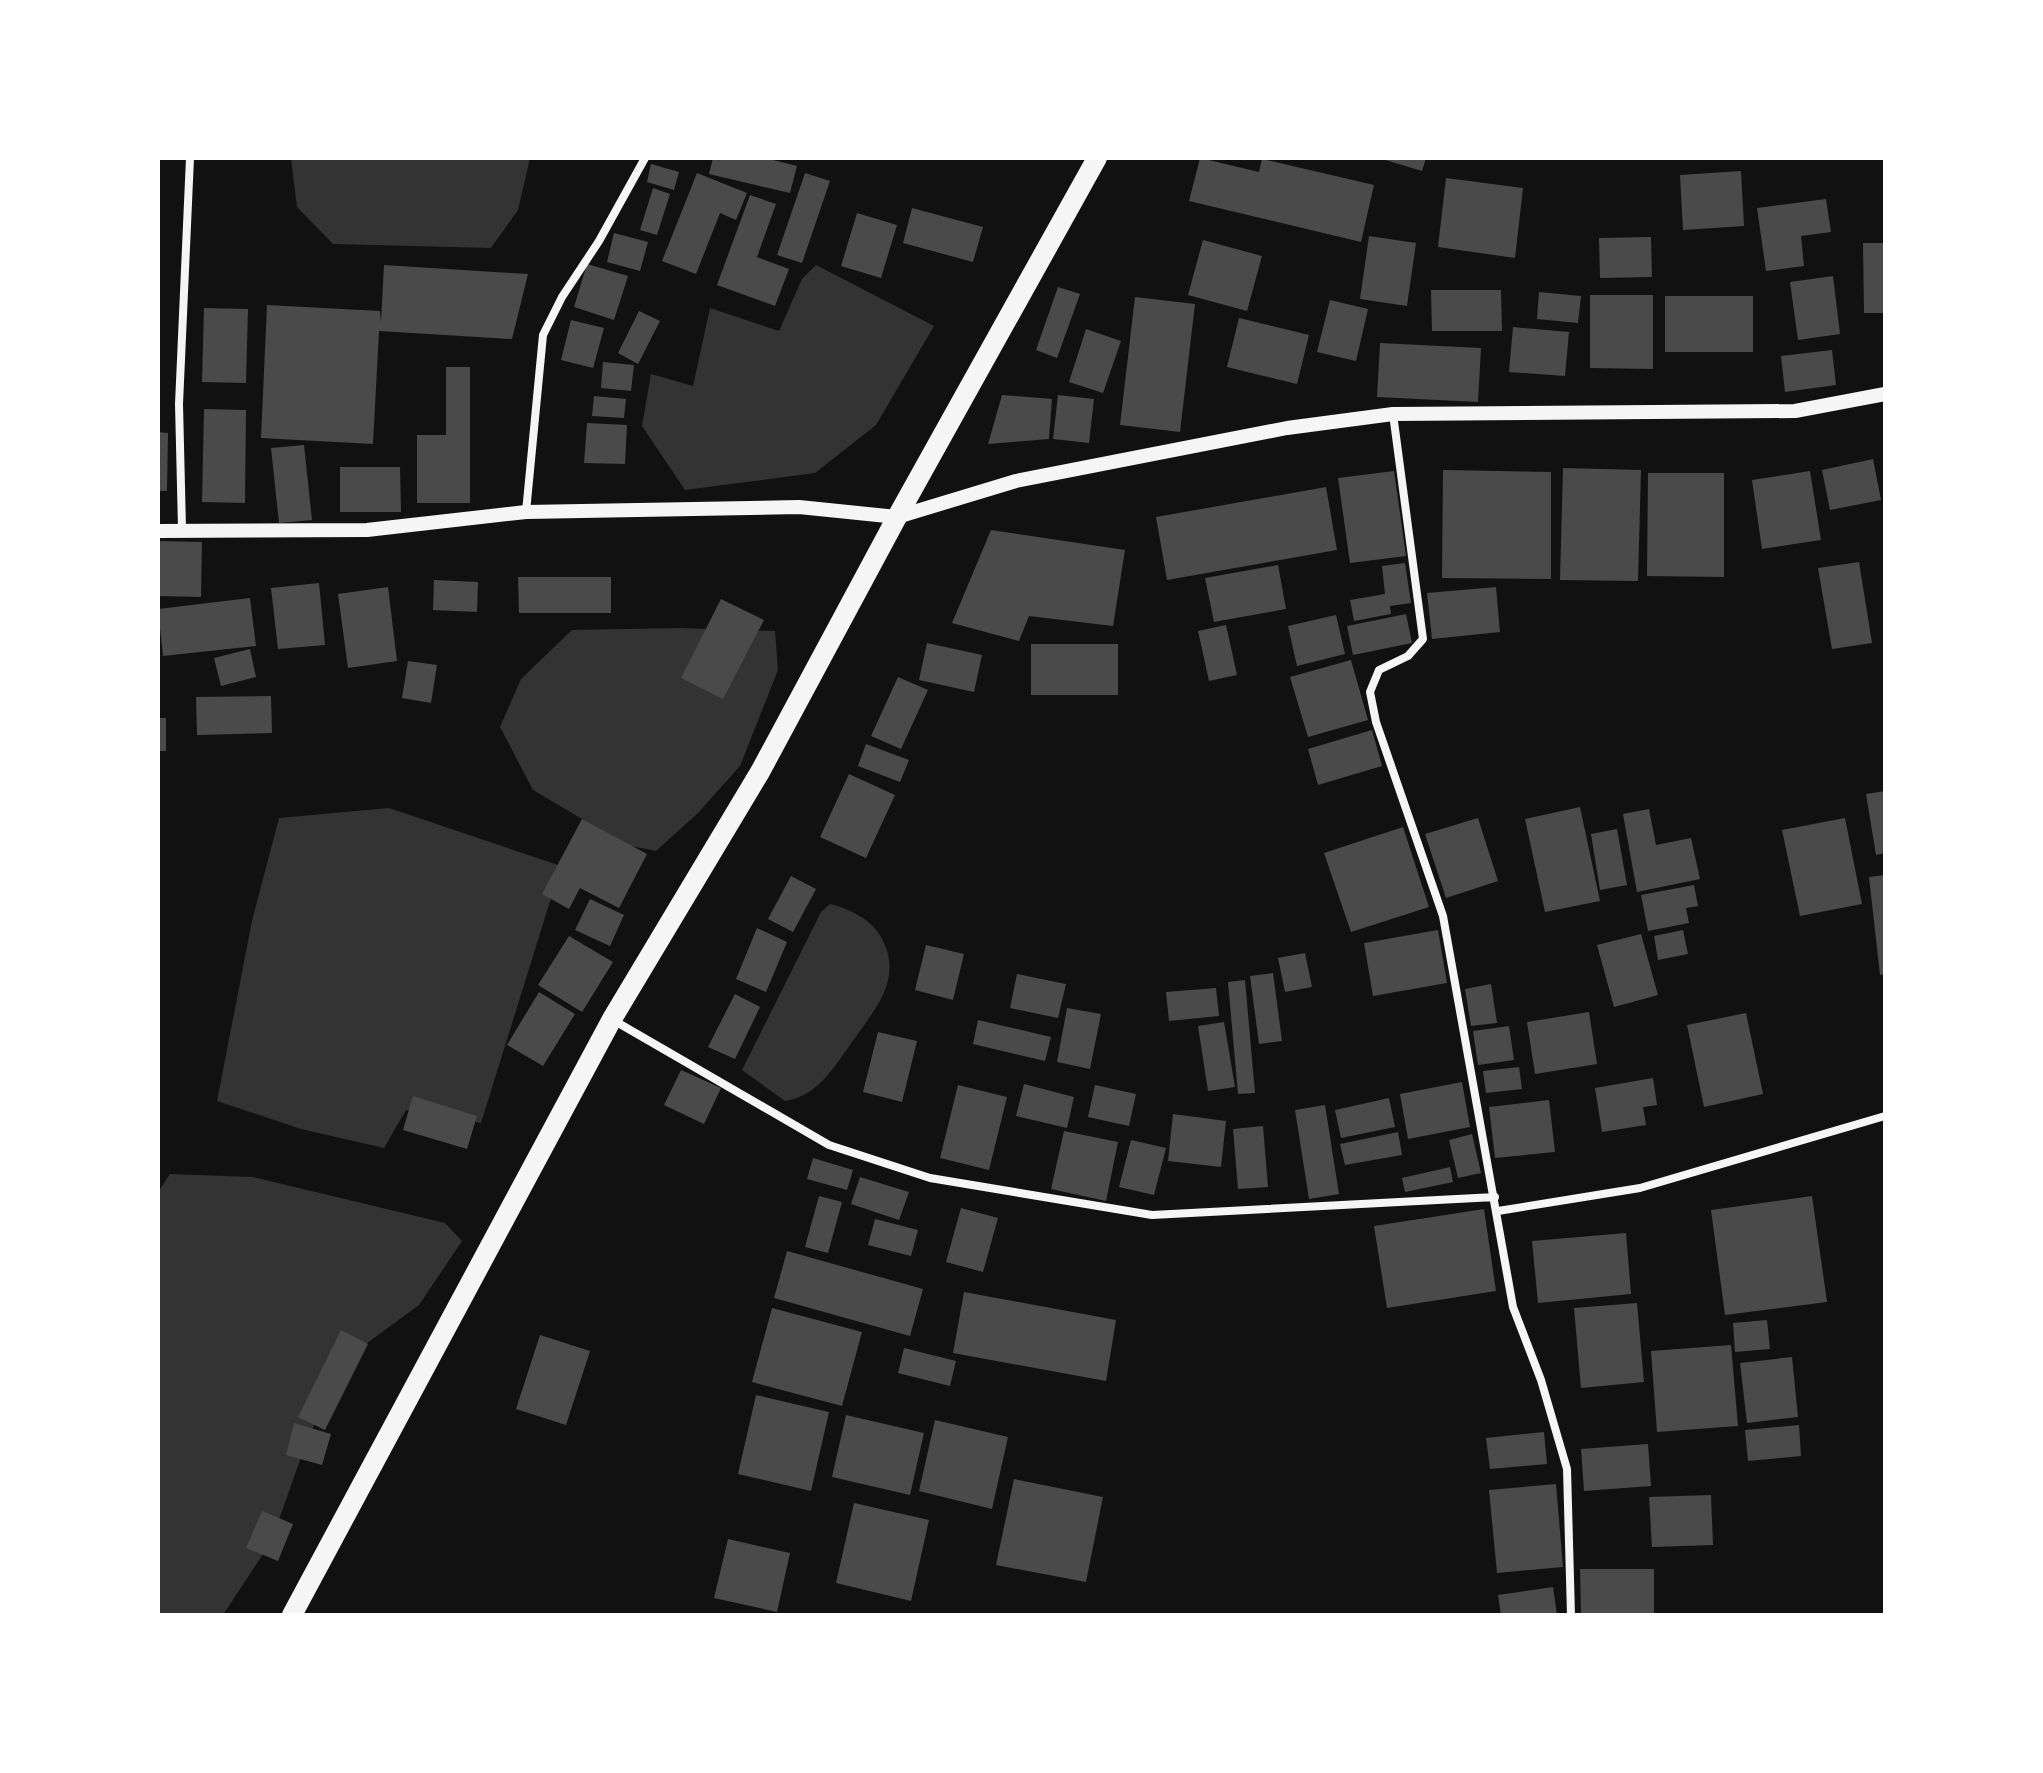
<svg xmlns="http://www.w3.org/2000/svg" width="2043" height="1773" viewBox="0 0 2043 1773" font-family="Cabin,sans-serif">
  <rect width="100%" height="100%" fill="#111"/>
  <path fill="#333" d="M 291,158 L 530,158 L 518,210 L 491,248 L 333,244 L 297,207 Z
    M 816,265 L 934,326 L 876,425 L 815,473 L 685,490 L 642,426 L 651,374 L 693,386 L 710,308 L 779,331 L 802,279 Z
    M 679,628 L 775,631 L 778,670 L 740,766 L 698,813 L 656,851 L 626,845 L 533,790 L 500,727 L 521,679 L 572,630 Z
    M 389,808 L 561,866 L 481,1123 L 406,1110 L 384,1148 L 301,1129 L 217,1101 L 252,921 L 279,818 Z
    M 830,904 C 850,909 871,919 881,937 C 904,978 876,1008 852,1042 C 834,1067 818,1096 785,1101 L 742,1070 L 821,912 Z
    M 170,1174 L 253,1177 L 445,1223 L 462,1241 L 419,1305 L 366,1344 L 337,1378 L 308,1438 L 271,1542 L 223,1615 L 158,1615 L 158,1192 Z"/>
  <path fill="#4a4a4a" d="M 713,158 L 765,158 L 797,166 L 790,193 L 709,174 Z
    M 1200,158 L 1259,172 L 1262,159 L 1374,185 L 1361,242 L 1189,201 Z
    M 1379,158 L 1426,158 L 1422,171 Z
    M 651,164 L 679,172 L 674,190 L 647,182 Z
    M 1741,171 L 1744,226 L 1683,230 L 1680,175 Z
    M 697,173 L 747,193 L 736,220 L 720,213 L 696,274 L 662,261 Z
    M 805,173 L 830,181 L 802,263 L 777,255 Z
    M 1446,178 L 1523,188 L 1515,258 L 1438,247 Z
    M 653,188 L 670,194 L 657,235 L 640,230 Z
    M 750,195 L 776,204 L 757,257 L 789,269 L 775,306 L 717,285 Z
    M 1826,199 L 1831,232 L 1801,236 L 1804,266 L 1766,271 L 1757,208 Z
    M 912,208 L 983,227 L 973,262 L 903,243 Z
    M 857,213 L 897,225 L 881,278 L 841,266 Z
    M 614,233 L 648,242 L 640,271 L 607,262 Z
    M 1369,236 L 1416,243 L 1407,306 L 1360,299 Z
    M 1651,237 L 1652,277 L 1600,278 L 1599,238 Z
    M 1203,240 L 1262,256 L 1247,311 L 1188,295 Z
    M 1863,243 L 1885,243 L 1885,313 L 1864,313 Z
    M 587,264 L 628,276 L 614,320 L 574,307 Z
    M 384,265 L 528,274 L 512,339 L 379,331 L 373,444 L 261,438 L 267,305 L 380,311 L 381,322 Z
    M 1833,276 L 1840,334 L 1798,340 L 1790,282 Z
    M 1058,287 L 1080,294 L 1057,358 L 1036,350 Z
    M 1431,290 L 1501,290 L 1502,331 L 1432,331 Z
    M 1539,292 L 1581,296 L 1578,323 L 1537,319 Z
    M 1590,295 L 1653,295 L 1653,369 L 1590,368 Z
    M 1665,296 L 1753,296 L 1753,352 L 1665,352 Z
    M 1135,297 L 1195,304 L 1180,432 L 1120,425 Z
    M 1330,300 L 1368,309 L 1356,361 L 1317,352 Z
    M 204,308 L 248,309 L 246,383 L 202,382 Z
    M 639,311 L 660,321 L 638,364 L 618,353 Z
    M 1239,318 L 1309,335 L 1297,384 L 1227,367 Z
    M 571,320 L 604,328 L 593,368 L 561,360 Z
    M 1513,327 L 1569,332 L 1565,376 L 1509,372 Z
    M 1086,329 L 1121,341 L 1103,393 L 1069,382 Z
    M 1380,343 L 1481,348 L 1478,402 L 1377,397 Z
    M 1832,350 L 1836,385 L 1785,392 L 1781,356 Z
    M 603,362 L 634,365 L 631,391 L 601,388 Z
    M 446,367 L 470,367 L 470,503 L 417,503 L 417,435 L 446,435 Z
    M 1002,395 L 1052,399 L 1049,439 L 988,444 Z
    M 1058,395 L 1094,399 L 1089,443 L 1053,439 Z
    M 594,396 L 626,399 L 624,418 L 592,416 Z
    M 204,409 L 246,410 L 245,503 L 202,502 Z
    M 587,423 L 627,425 L 625,464 L 584,463 Z
    M 158,432 L 168,433 L 167,491 L 158,491 Z
    M 304,445 L 312,520 L 279,523 L 271,448 Z
    M 1873,459 L 1881,500 L 1830,510 L 1822,470 Z
    M 340,467 L 400,467 L 401,512 L 340,512 Z
    M 1563,468 L 1641,470 L 1638,581 L 1560,580 Z
    M 1443,470 L 1551,472 L 1551,579 L 1442,578 Z
    M 1394,471 L 1406,556 L 1350,563 L 1338,478 Z
    M 1810,471 L 1821,540 L 1762,549 L 1752,480 Z
    M 1648,473 L 1724,473 L 1724,577 L 1647,576 Z
    M 1326,487 L 1337,550 L 1167,580 L 1156,517 Z
    M 991,530 L 1125,550 L 1113,626 L 1029,616 L 1019,641 L 952,623 Z
    M 158,541 L 202,542 L 201,597 L 158,596 Z
    M 1859,562 L 1872,643 L 1832,649 L 1818,568 Z
    M 1405,563 L 1411,603 L 1390,606 L 1391,614 L 1354,621 L 1350,600 L 1385,594 L 1382,566 Z
    M 1278,565 L 1286,609 L 1214,622 L 1205,578 Z
    M 518,577 L 611,577 L 611,613 L 519,613 Z
    M 434,580 L 478,582 L 477,612 L 433,610 Z
    M 319,583 L 325,645 L 278,649 L 271,588 Z
    M 388,587 L 397,661 L 348,668 L 338,594 Z
    M 1496,587 L 1500,632 L 1432,639 L 1427,593 Z
    M 250,598 L 256,646 L 163,656 L 158,609 Z
    M 721,599 L 764,620 L 723,699 L 681,678 Z
    M 1406,614 L 1412,643 L 1353,655 L 1347,626 Z
    M 1336,615 L 1345,654 L 1297,666 L 1288,626 Z
    M 1226,625 L 1237,675 L 1209,681 L 1198,631 Z
    M 927,643 L 982,655 L 974,692 L 919,680 Z
    M 1031,644 L 1118,644 L 1118,695 L 1031,695 Z
    M 250,649 L 256,677 L 221,686 L 214,658 Z
    M 1351,660 L 1368,720 L 1308,737 L 1290,677 Z
    M 408,661 L 437,665 L 431,703 L 402,698 Z
    M 898,677 L 928,690 L 901,749 L 871,736 Z
    M 271,696 L 272,733 L 197,735 L 196,697 Z
    M 158,718 L 166,718 L 166,751 L 158,751 Z
    M 1372,730 L 1382,766 L 1318,785 L 1308,749 Z
    M 866,744 L 909,760 L 900,782 L 858,766 Z
    M 849,774 L 895,795 L 866,858 L 820,837 Z
    M 1885,791 L 1885,853 L 1876,855 L 1866,794 Z
    M 1580,807 L 1600,901 L 1545,912 L 1525,819 Z
    M 1649,809 L 1656,845 L 1691,838 L 1700,879 L 1637,892 L 1623,814 Z
    M 1478,818 L 1498,881 L 1446,898 L 1425,834 Z
    M 1845,818 L 1862,904 L 1800,916 L 1782,830 Z
    M 582,819 L 647,854 L 619,908 L 580,888 L 569,909 L 542,894 Z
    M 1403,827 L 1429,907 L 1351,932 L 1324,853 Z
    M 1617,829 L 1627,885 L 1600,890 L 1591,834 Z
    M 1885,875 L 1885,974 L 1880,975 L 1869,877 Z
    M 791,876 L 816,889 L 793,932 L 768,919 Z
    M 1694,885 L 1698,906 L 1686,908 L 1689,923 L 1648,931 L 1641,895 Z
    M 590,899 L 624,915 L 610,946 L 575,930 Z
    M 757,928 L 787,942 L 766,992 L 736,979 Z
    M 1438,930 L 1447,983 L 1373,996 L 1364,943 Z
    M 1683,930 L 1688,954 L 1658,960 L 1654,936 Z
    M 1641,934 L 1658,995 L 1614,1007 L 1597,945 Z
    M 569,936 L 613,962 L 582,1012 L 538,985 Z
    M 926,945 L 964,954 L 953,1000 L 915,990 Z
    M 1305,953 L 1312,987 L 1285,992 L 1278,958 Z
    M 1273,973 L 1282,1041 L 1259,1044 L 1250,976 Z
    M 1017,974 L 1066,984 L 1058,1018 L 1010,1008 Z
    M 1245,980 L 1255,1093 L 1238,1094 L 1228,982 Z
    M 1491,984 L 1497,1023 L 1471,1026 L 1465,989 Z
    M 1216,988 L 1219,1016 L 1169,1021 L 1166,992 Z
    M 539,992 L 575,1014 L 543,1066 L 507,1045 Z
    M 735,994 L 760,1007 L 735,1059 L 708,1047 Z
    M 1067,1008 L 1101,1014 L 1090,1069 L 1057,1062 Z
    M 1589,1012 L 1597,1064 L 1535,1074 L 1527,1022 Z
    M 1746,1013 L 1763,1094 L 1704,1107 L 1687,1025 Z
    M 978,1020 L 1051,1037 L 1045,1061 L 973,1044 Z
    M 1224,1022 L 1235,1087 L 1208,1091 L 1198,1026 Z
    M 1509,1026 L 1514,1060 L 1478,1065 L 1473,1031 Z
    M 878,1032 L 917,1041 L 902,1102 L 863,1092 Z
    M 1519,1067 L 1522,1089 L 1486,1093 L 1483,1071 Z
    M 681,1070 L 721,1088 L 704,1124 L 664,1105 Z
    M 1653,1078 L 1657,1105 L 1643,1107 L 1646,1125 L 1602,1132 L 1595,1088 Z
    M 1462,1082 L 1470,1127 L 1408,1139 L 1400,1094 Z
    M 1024,1084 L 1074,1097 L 1067,1128 L 1016,1116 Z
    M 958,1085 L 1007,1097 L 989,1170 L 940,1158 Z
    M 1095,1085 L 1136,1094 L 1129,1126 L 1088,1117 Z
    M 413,1096 L 477,1116 L 467,1149 L 403,1130 Z
    M 1389,1098 L 1395,1127 L 1341,1138 L 1335,1110 Z
    M 1549,1100 L 1555,1152 L 1495,1158 L 1489,1107 Z
    M 1325,1105 L 1339,1194 L 1309,1199 L 1295,1110 Z
    M 1173,1114 L 1226,1121 L 1221,1167 L 1168,1161 Z
    M 1263,1126 L 1268,1187 L 1238,1189 L 1233,1129 Z
    M 1064,1131 L 1118,1142 L 1106,1201 L 1051,1189 Z
    M 1398,1132 L 1402,1155 L 1345,1165 L 1340,1144 Z
    M 1472,1134 L 1481,1173 L 1458,1178 L 1449,1140 Z
    M 1131,1140 L 1166,1148 L 1154,1195 L 1119,1187 Z
    M 813,1158 L 853,1170 L 847,1190 L 807,1179 Z
    M 1450,1167 L 1453,1182 L 1405,1192 L 1402,1178 Z
    M 860,1177 L 909,1192 L 899,1220 L 851,1204 Z
    M 819,1196 L 842,1202 L 828,1253 L 805,1247 Z
    M 1812,1196 L 1827,1302 L 1725,1315 L 1711,1210 Z
    M 961,1208 L 998,1218 L 983,1272 L 946,1262 Z
    M 1484,1209 L 1496,1291 L 1387,1308 L 1374,1226 Z
    M 875,1219 L 918,1230 L 911,1256 L 868,1245 Z
    M 1626,1233 L 1631,1294 L 1538,1303 L 1532,1241 Z
    M 787,1251 L 923,1289 L 910,1336 L 774,1298 Z
    M 964,1292 L 1116,1320 L 1106,1381 L 953,1353 Z
    M 1637,1303 L 1644,1382 L 1581,1388 L 1574,1308 Z
    M 772,1308 L 862,1332 L 842,1406 L 752,1382 Z
    M 1767,1320 L 1770,1349 L 1735,1352 L 1733,1323 Z
    M 341,1330 L 368,1344 L 325,1430 L 298,1417 Z
    M 540,1335 L 590,1351 L 566,1425 L 516,1409 Z
    M 1731,1345 L 1738,1426 L 1657,1432 L 1651,1351 Z
    M 904,1348 L 956,1361 L 950,1386 L 898,1373 Z
    M 1792,1357 L 1798,1417 L 1747,1423 L 1740,1363 Z
    M 756,1395 L 829,1412 L 811,1491 L 738,1474 Z
    M 846,1415 L 924,1433 L 910,1495 L 832,1477 Z
    M 935,1420 L 1008,1437 L 992,1509 L 919,1491 Z
    M 294,1423 L 331,1434 L 322,1465 L 286,1455 Z
    M 1799,1425 L 1801,1456 L 1748,1461 L 1745,1430 Z
    M 1544,1432 L 1547,1464 L 1490,1469 L 1486,1438 Z
    M 1648,1444 L 1651,1486 L 1584,1491 L 1581,1449 Z
    M 1014,1479 L 1103,1497 L 1086,1582 L 996,1565 Z
    M 1556,1484 L 1563,1567 L 1497,1573 L 1489,1490 Z
    M 1711,1495 L 1713,1545 L 1652,1547 L 1649,1497 Z
    M 854,1503 L 929,1520 L 911,1601 L 836,1583 Z
    M 262,1511 L 293,1524 L 278,1561 L 246,1548 Z
    M 728,1539 L 790,1553 L 777,1612 L 714,1598 Z
    M 1580,1569 L 1654,1569 L 1654,1613 L 1581,1614 Z
    M 1553,1587 L 1557,1615 L 1501,1615 L 1498,1595 Z"/>
  <g fill="none" stroke-linecap="round" stroke-linejoin="round">
    <path stroke="#f5f5f5" stroke-width="8" d="M 1393,414 L 1423,639 L 1408,656 L 1379,670 L 1370,692 L 1376,722 L 1443,916 L 1513,1307 L 1541,1380 L 1567,1469 L 1571,1615
      M 526,512 L 543,335 L 562,297 L 599,241 L 645,158
      M 182,528 L 179,404 L 190,158
      M 613,1020 L 829,1145 L 930,1178 L 1152,1215 L 1495,1197
      M 1498,1211 L 1640,1188 L 1885,1116"/>
    <path stroke="#f5f5f5" stroke-width="14" d="M 158,531 L 367,530 L 526,512 L 799,507 L 897,517 L 1016,481 L 1287,428 L 1393,414 L 1795,411 L 1885,394"/>
    <path stroke="#f5f5f5" stroke-width="20" d="M 292,1615 L 612,1019 L 760,772 L 897,517 L 1097,158"/>
  </g>
  <rect width="2043" height="1773" fill="none" stroke="#ffffff" stroke-width="320"/>
</svg>
